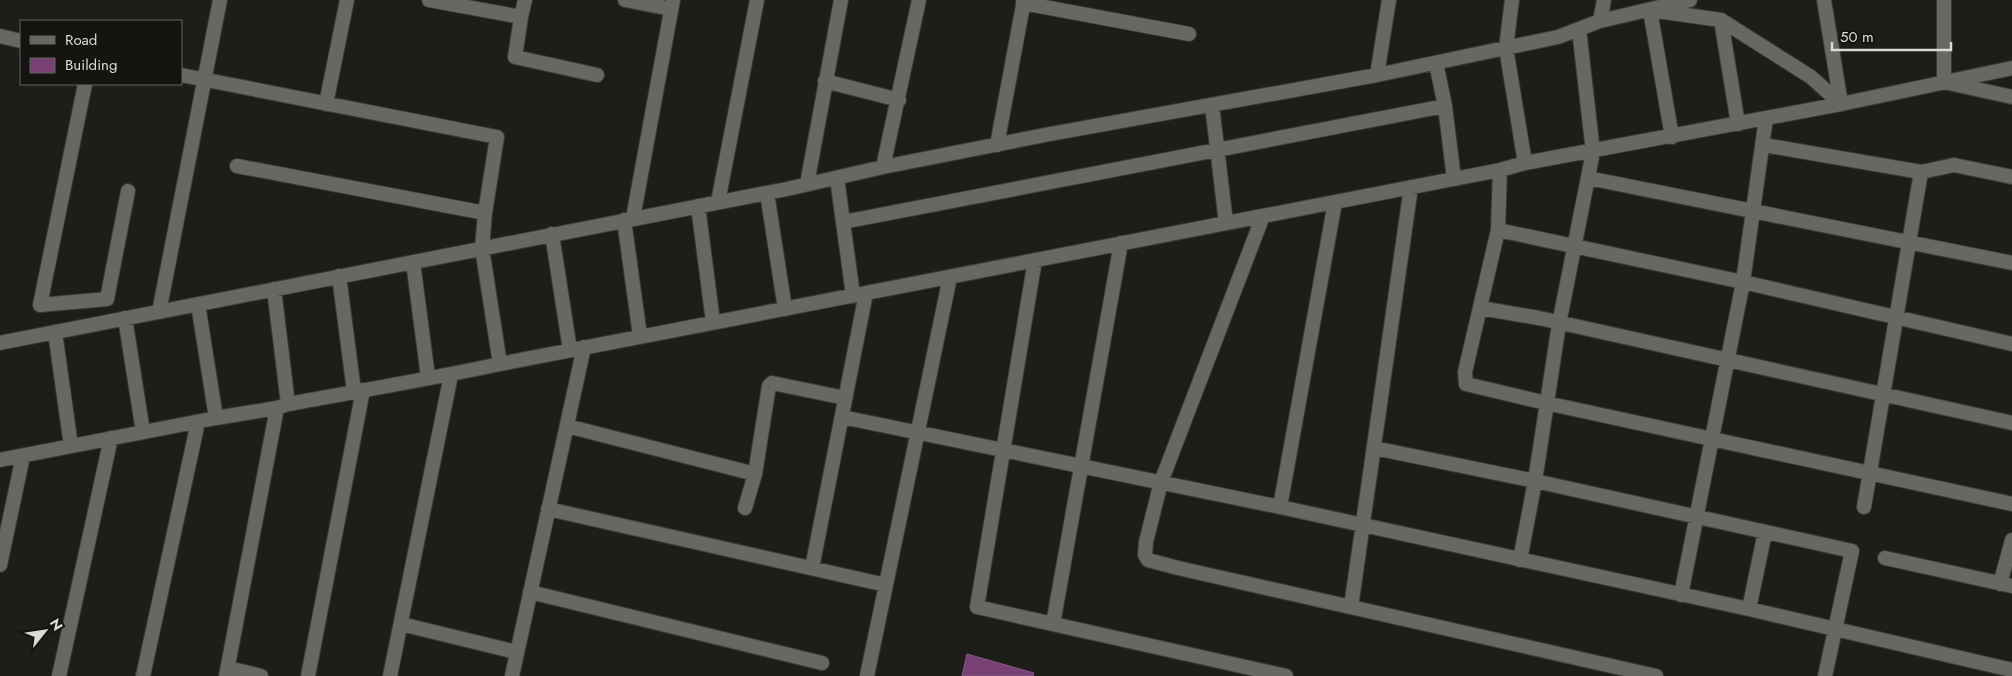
<svg xmlns="http://www.w3.org/2000/svg" width="2012" height="676" viewBox="0 0 2012 676" font-family="Jost,sans-serif">
  <rect width="100%" height="100%" fill="#1d1e19"/>
  <path fill="#774176" stroke="#875a85" d="M 967,654 L 1034,673 L 1033,676 L 962,676 Z"/>
  <g fill="none" stroke-linecap="round" stroke-linejoin="round">
    <defs>
      <path id="minor" d="M 429,0 L 521,17 L 525,0
        M 625,0 L 671,9
        M 1512,0 L 1506,48 L 1525,163
        M 1944,0 L 1944,82 L 2012,97
        M 1023,3 L 1189,34
        M 521,17 L 515,57 L 597,75
        M 1721,20 L 1811,77 L 1841,104 L 2012,68
        M 1600,21 L 1604,0
        M 0,36 L 21,41
        M 1436,63 L 1445,106
        M 181,75 L 497,137 L 485,213 L 482,248 L 500,364
        M 1377,75 L 1389,0
        M 825,81 L 899,100
        M 85,84 L 40,305 L 107,299 L 128,191
        M 326,104 L 347,0
        M 1212,105 L 1226,223
        M 1766,118 L 1743,282 L 2012,344
        M 1672,137 L 1650,10 L 1721,20 L 1738,124
        M 997,145 L 1024,0
        M 1764,145 L 1921,172 L 1954,165 L 2012,177
        M 237,166 L 485,213
        M 883,167 L 919,0
        M 1500,170 L 1498,230 L 1465,372 L 1466,384 L 1546,403 L 2012,504
        M 837,178 L 853,295
        M 1588,178 L 2012,263
        M 807,184 L 841,0
        M 767,193 L 785,309
        M 718,202 L 757,0
        M 698,206 L 713,322
        M 1263,216 L 1161,482 L 1146,542 L 1145,555 L 1148,560 L 1178,568 L 1656,676
        M 633,218 L 673,0
        M 624,220 L 640,336
        M 843,222 L 1445,106 L 1454,179
        M 1498,230 L 1743,282 L 1681,595
        M 552,234 L 570,350
        M 1035,260 L 977,607 L 1286,676
        M 413,262 L 428,377
        M 339,276 L 354,391
        M 274,289 L 288,404
        M 198,304 L 216,418
        M 1480,308 L 1539,318 L 2012,423
        M 159,312 L 220,0
        M 125,318 L 143,432
        M 55,332 L 71,446
        M 0,343 L 787,189 L 883,167 L 1050,134 L 1377,75 L 1558,37 L 1600,21 L 1690,0
        M 842,417 L 1280,507 L 1749,609 L 2012,670
        M 567,426 L 755,474 L 769,386 L 772,383 L 845,398
        M 1374,448 L 1535,481 L 1852,551 L 1825,676
        M 0,460 L 216,418 L 277,408 L 288,404 C 359,391 430,379 500,364 L 1500,170 L 1525,163 L 1841,104 L 1824,0
        M 1280,507 L 1335,202
        M 1864,507 L 1921,172
        M 745,508 L 755,474
        M 548,509 L 886,585
        M 1885,558 L 2012,586
        M 1520,560 L 1535,481 L 1559,324 L 1593,152 L 1579,29
        M 0,565 L 23,456
        M 812,568 L 866,293
        M 2000,584 L 2012,540
        M 530,592 L 822,663
        M 1351,607 L 1411,187
        M 1749,609 L 1765,532
        M 401,624 L 516,652
        M 1053,624 L 1121,243
        M 228,668 L 261,676
        M 59,676 L 111,438
        M 143,676 L 198,422
        M 226,676 L 277,408
        M 308,676 L 363,390
        M 390,676 L 451,375
        M 512,676 L 584,347
        M 867,676 L 950,277"/>
    </defs>
    <use href="#minor" stroke="#3a3b37" stroke-width="16"/>
    <use href="#minor" stroke="#676863" stroke-width="14"/>
  </g>
  <rect x="20" y="20" width="162" height="65" fill="#141510" stroke="#636460"/>
  <rect x="30" y="36" width="25" height="8" fill="#676863" stroke="#636460"/>
  <text x="65" y="45" font-size="15" fill="#dadbd7">Road</text>
  <rect x="30" y="58" width="25" height="15" fill="#774176" stroke="#636460"/>
  <text x="65" y="70" font-size="15" fill="#dadbd7">Building</text>
  <g transform="translate(45 631) rotate(60)" stroke="#141510" stroke-width="4" paint-order="stroke">
  <path d="M0-4L9 19L0 12L-9 19Z" fill="#dadbd7"/>
  <text y="-8" font-size="14" font-weight="bold" text-anchor="middle" fill="#dadbd7">N</text>
  </g>
  <path d="M1832 42v8h119v-8" fill="none" stroke="#dadbd7" stroke-width="2.5"/>
  <text x="1840" y="42" font-size="15" fill="#dadbd7" stroke="#141510" stroke-width="4" paint-order="stroke">50 m</text>
</svg>
